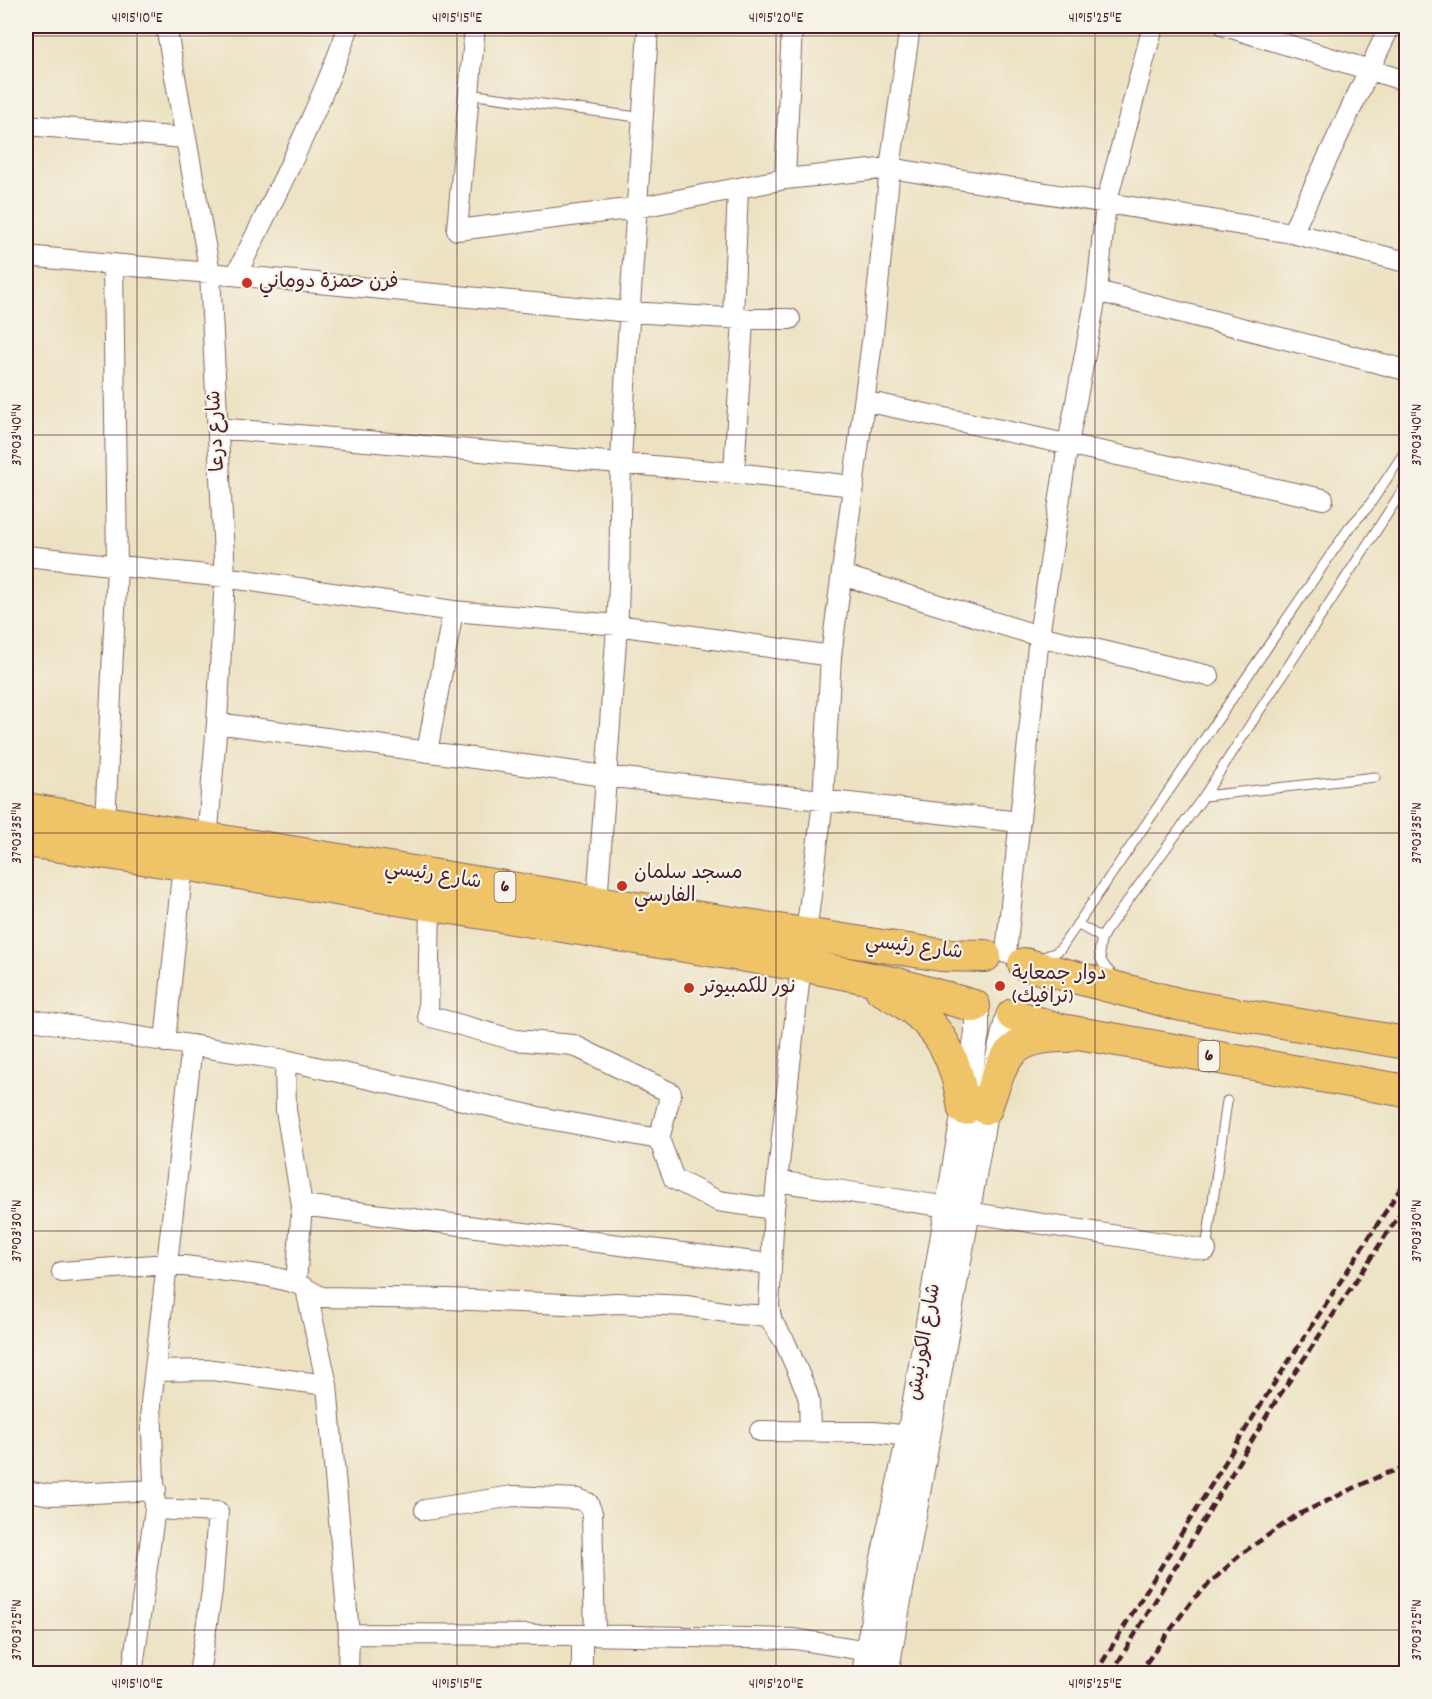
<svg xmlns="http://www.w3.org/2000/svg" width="1432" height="1699" viewBox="0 0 1432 1699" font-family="Dekko,'Playpen Sans Arabic',sans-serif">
  <rect width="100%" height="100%" fill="#f7f3e8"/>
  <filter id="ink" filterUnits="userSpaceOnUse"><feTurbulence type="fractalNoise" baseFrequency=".0167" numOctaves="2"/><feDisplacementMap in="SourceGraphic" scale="12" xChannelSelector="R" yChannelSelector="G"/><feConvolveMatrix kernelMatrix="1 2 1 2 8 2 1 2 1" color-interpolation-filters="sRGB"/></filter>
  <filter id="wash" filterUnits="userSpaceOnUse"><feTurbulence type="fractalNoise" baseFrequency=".008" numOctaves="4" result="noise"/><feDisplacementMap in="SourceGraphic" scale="24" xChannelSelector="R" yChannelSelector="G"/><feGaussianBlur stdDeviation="1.35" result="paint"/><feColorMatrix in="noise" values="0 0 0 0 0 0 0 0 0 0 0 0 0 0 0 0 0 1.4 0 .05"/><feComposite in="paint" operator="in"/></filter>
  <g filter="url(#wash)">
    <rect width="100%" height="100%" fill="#ece2c2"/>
  </g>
  <g filter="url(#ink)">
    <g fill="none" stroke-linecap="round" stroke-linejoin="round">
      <defs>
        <path id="service" d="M 469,94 L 644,118
          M 1204,796 L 1375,777
          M 1077,924 L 1102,938
          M 1040,958 L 1055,953 L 1061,948 L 1349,528 L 1368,507 L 1406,450
          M 1115,977 C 1099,964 1095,951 1105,932 L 1204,796 L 1406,485
          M 1206,1250 L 1227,1101"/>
        <path id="minor" d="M 166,26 L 210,273 L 225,577 L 217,723 L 207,840
          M 475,26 L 457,230 L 636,208 L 785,179 L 890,168 L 1292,233 L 1406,262
          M 1225,26 L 1406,81
          M 26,125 L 185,138
          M 785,179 L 792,26
          M 1292,233 L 1390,26
          M 26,256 L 630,312 L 743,319 L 790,319
          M 236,275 C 277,193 318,112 349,26
          M 1097,291 L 1406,370
          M 733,318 L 738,188
          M 865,401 L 1323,499
          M 217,428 L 734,473 L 854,486
          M 734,473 L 743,319
          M 26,556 L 225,577 L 453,611 L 617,625 L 831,656
          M 842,575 L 1039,636 L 1209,676
          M 217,723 L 605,776 L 1020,822
          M 427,752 L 453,611
          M 105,823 L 117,566 L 113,264
          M 597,902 C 603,810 611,719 617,627 C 621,573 619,518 621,464 C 627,318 641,172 648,26
          M 430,904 L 428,1016 L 515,1040 L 573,1045 L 671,1093 L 659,1139
          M 806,933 L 823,801 L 831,656 L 873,334 L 890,168 L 910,26
          M 1006,953 L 1039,636 L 1068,444 L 1097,291 L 1106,204 L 1153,26
          M 801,965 L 774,1209 L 769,1307 L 772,1322 L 785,1342 L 806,1390 L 809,1400 L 810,1431
          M 26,1019 L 285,1060 L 538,1117 L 659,1139 L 674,1179 L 718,1201 L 774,1209
          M 165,1042 L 183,864
          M 285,1060 L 286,1110 L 302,1205 L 296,1283
          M 777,1181 L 948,1207
          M 302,1205 L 771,1264
          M 967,1212 L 1206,1250
          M 62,1272 L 167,1264 L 268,1276 L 296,1283 L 321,1297 L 448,1299 L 588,1305 L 616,1303 L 688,1306 L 737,1314 L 770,1316
          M 306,1289 L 327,1385 L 349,1634 L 348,1674
          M 155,1371 L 212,1370 L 327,1385
          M 760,1431 L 874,1432 L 909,1436
          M 26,1491 L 51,1495 L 156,1490
          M 155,1509 L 218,1512 L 212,1591 L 199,1674
          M 425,1510 L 513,1496 L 578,1499 L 588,1503 L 592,1513 L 595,1635
          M 349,1634 L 582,1635 L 795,1639 L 868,1651
          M 132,1674 L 155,1509 L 151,1403 L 192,1045
          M 582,1674 L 582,1635"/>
        <path id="tertiary" d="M 864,1674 L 882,1563 L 909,1436 L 977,1033 L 977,1010
          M 886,1674 L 986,1108 L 1008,1016"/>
        <path id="trunk" d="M 26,809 L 597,902 L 941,955 L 985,956
          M 26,841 L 183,864 L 801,965 L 898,984 L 974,1006
          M 1024,964 L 1182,1005 L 1406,1043
          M 881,989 C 935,1017 955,1049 964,1109
          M 1013,1015 L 1061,1030 L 1406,1091
          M 986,1108 C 1003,1058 1008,1035 1067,1036"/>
      </defs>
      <use href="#service" stroke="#836360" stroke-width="11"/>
      <use href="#minor" stroke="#836360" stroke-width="22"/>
      <use href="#tertiary" stroke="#836360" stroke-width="26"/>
      <use href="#trunk" stroke="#836360" stroke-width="34"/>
      <use href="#service" stroke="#fff" stroke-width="9"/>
      <use href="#minor" stroke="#fff" stroke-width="20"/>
      <use href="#tertiary" stroke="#fff" stroke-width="24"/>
      <use href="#trunk" stroke="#efc469" stroke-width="32"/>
      <path stroke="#4a1f2b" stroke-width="4.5" stroke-dasharray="9 4.5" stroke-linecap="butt" d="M 1095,1674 L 1263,1401 L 1406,1180
        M 1111,1674 L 1272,1407 L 1406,1205
        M 1138,1674 L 1194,1598 L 1241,1554 L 1297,1515 L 1384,1474 L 1406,1468"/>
    </g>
  </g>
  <path fill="none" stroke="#4a1f2b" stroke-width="1.5" stroke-opacity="0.45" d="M 137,26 L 137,1674M 457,26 L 457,1674M 776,26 L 776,1674M 1095,26 L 1095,1674M 26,36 L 1406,36M 26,435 L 1406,435M 26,833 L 1406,833M 26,1231 L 1406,1231M 26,1630 L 1406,1630"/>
  <g fill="#c8321e" stroke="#f7f3e8" stroke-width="2">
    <circle cx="247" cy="283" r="6"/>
    <circle cx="622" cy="886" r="6"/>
    <circle cx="1000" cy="986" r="6"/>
    <circle cx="689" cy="988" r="6"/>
  </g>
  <g text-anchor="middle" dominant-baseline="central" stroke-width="4.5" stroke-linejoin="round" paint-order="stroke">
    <g fill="#f7f3e8" stroke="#7e5f64" stroke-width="1.5">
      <rect x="494.5" y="872" width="21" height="30" rx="4.5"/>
      <rect x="1198.5" y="1041" width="21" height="30" rx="4.5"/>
    </g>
    <g font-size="18" font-weight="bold" fill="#4a1f2b">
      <text x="505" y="887">6</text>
      <text x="1209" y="1056">6</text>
    </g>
    <g font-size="20" fill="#4a1f2b" stroke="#f7f3e8" text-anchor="start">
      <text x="259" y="283">فرن حمزة دوماني</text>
      <text x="634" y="874">مسجد سلمان<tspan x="634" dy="23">الفارسي</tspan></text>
      <text x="1012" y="975">دوار جمعاية<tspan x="1012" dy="23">(ترافيك)</tspan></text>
      <text x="701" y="988">نور للكمبيوتر</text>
    </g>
    <g font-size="20" fill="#4a1f2b" stroke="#f7f3e8">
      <text transform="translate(217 431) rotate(-93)">شارع درعا</text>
      <text transform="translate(433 876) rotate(9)">شارع رئيسي</text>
      <text transform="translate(914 948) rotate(7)">شارع رئيسي</text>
      <text transform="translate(925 1342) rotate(-80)">شارع الكورنيش</text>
    </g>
  </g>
  <rect width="1432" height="1699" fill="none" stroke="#f7f3e8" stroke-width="66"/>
  <rect x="33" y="33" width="1366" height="1633" fill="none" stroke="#4a1f2b" stroke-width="2"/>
  <g font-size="15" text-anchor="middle" fill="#4a1f2b">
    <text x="137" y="22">41°15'10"E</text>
    <text x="457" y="22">41°15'15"E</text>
    <text x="776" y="22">41°15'20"E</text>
    <text x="1095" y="22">41°15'25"E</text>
    <text transform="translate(16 435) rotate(-90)" y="5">37°03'40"N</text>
    <text transform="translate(1416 435) rotate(-90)" y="5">37°03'40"N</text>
    <text transform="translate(16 833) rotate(-90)" y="5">37°03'35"N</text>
    <text transform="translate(1416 833) rotate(-90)" y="5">37°03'35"N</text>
    <text transform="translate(16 1231) rotate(-90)" y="5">37°03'30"N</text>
    <text transform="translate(1416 1231) rotate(-90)" y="5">37°03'30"N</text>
    <text transform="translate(16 1630) rotate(-90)" y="5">37°03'25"N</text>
    <text transform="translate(1416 1630) rotate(-90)" y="5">37°03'25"N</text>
    <text x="137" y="1688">41°15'10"E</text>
    <text x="457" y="1688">41°15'15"E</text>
    <text x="776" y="1688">41°15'20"E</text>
    <text x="1095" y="1688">41°15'25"E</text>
  </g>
</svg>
